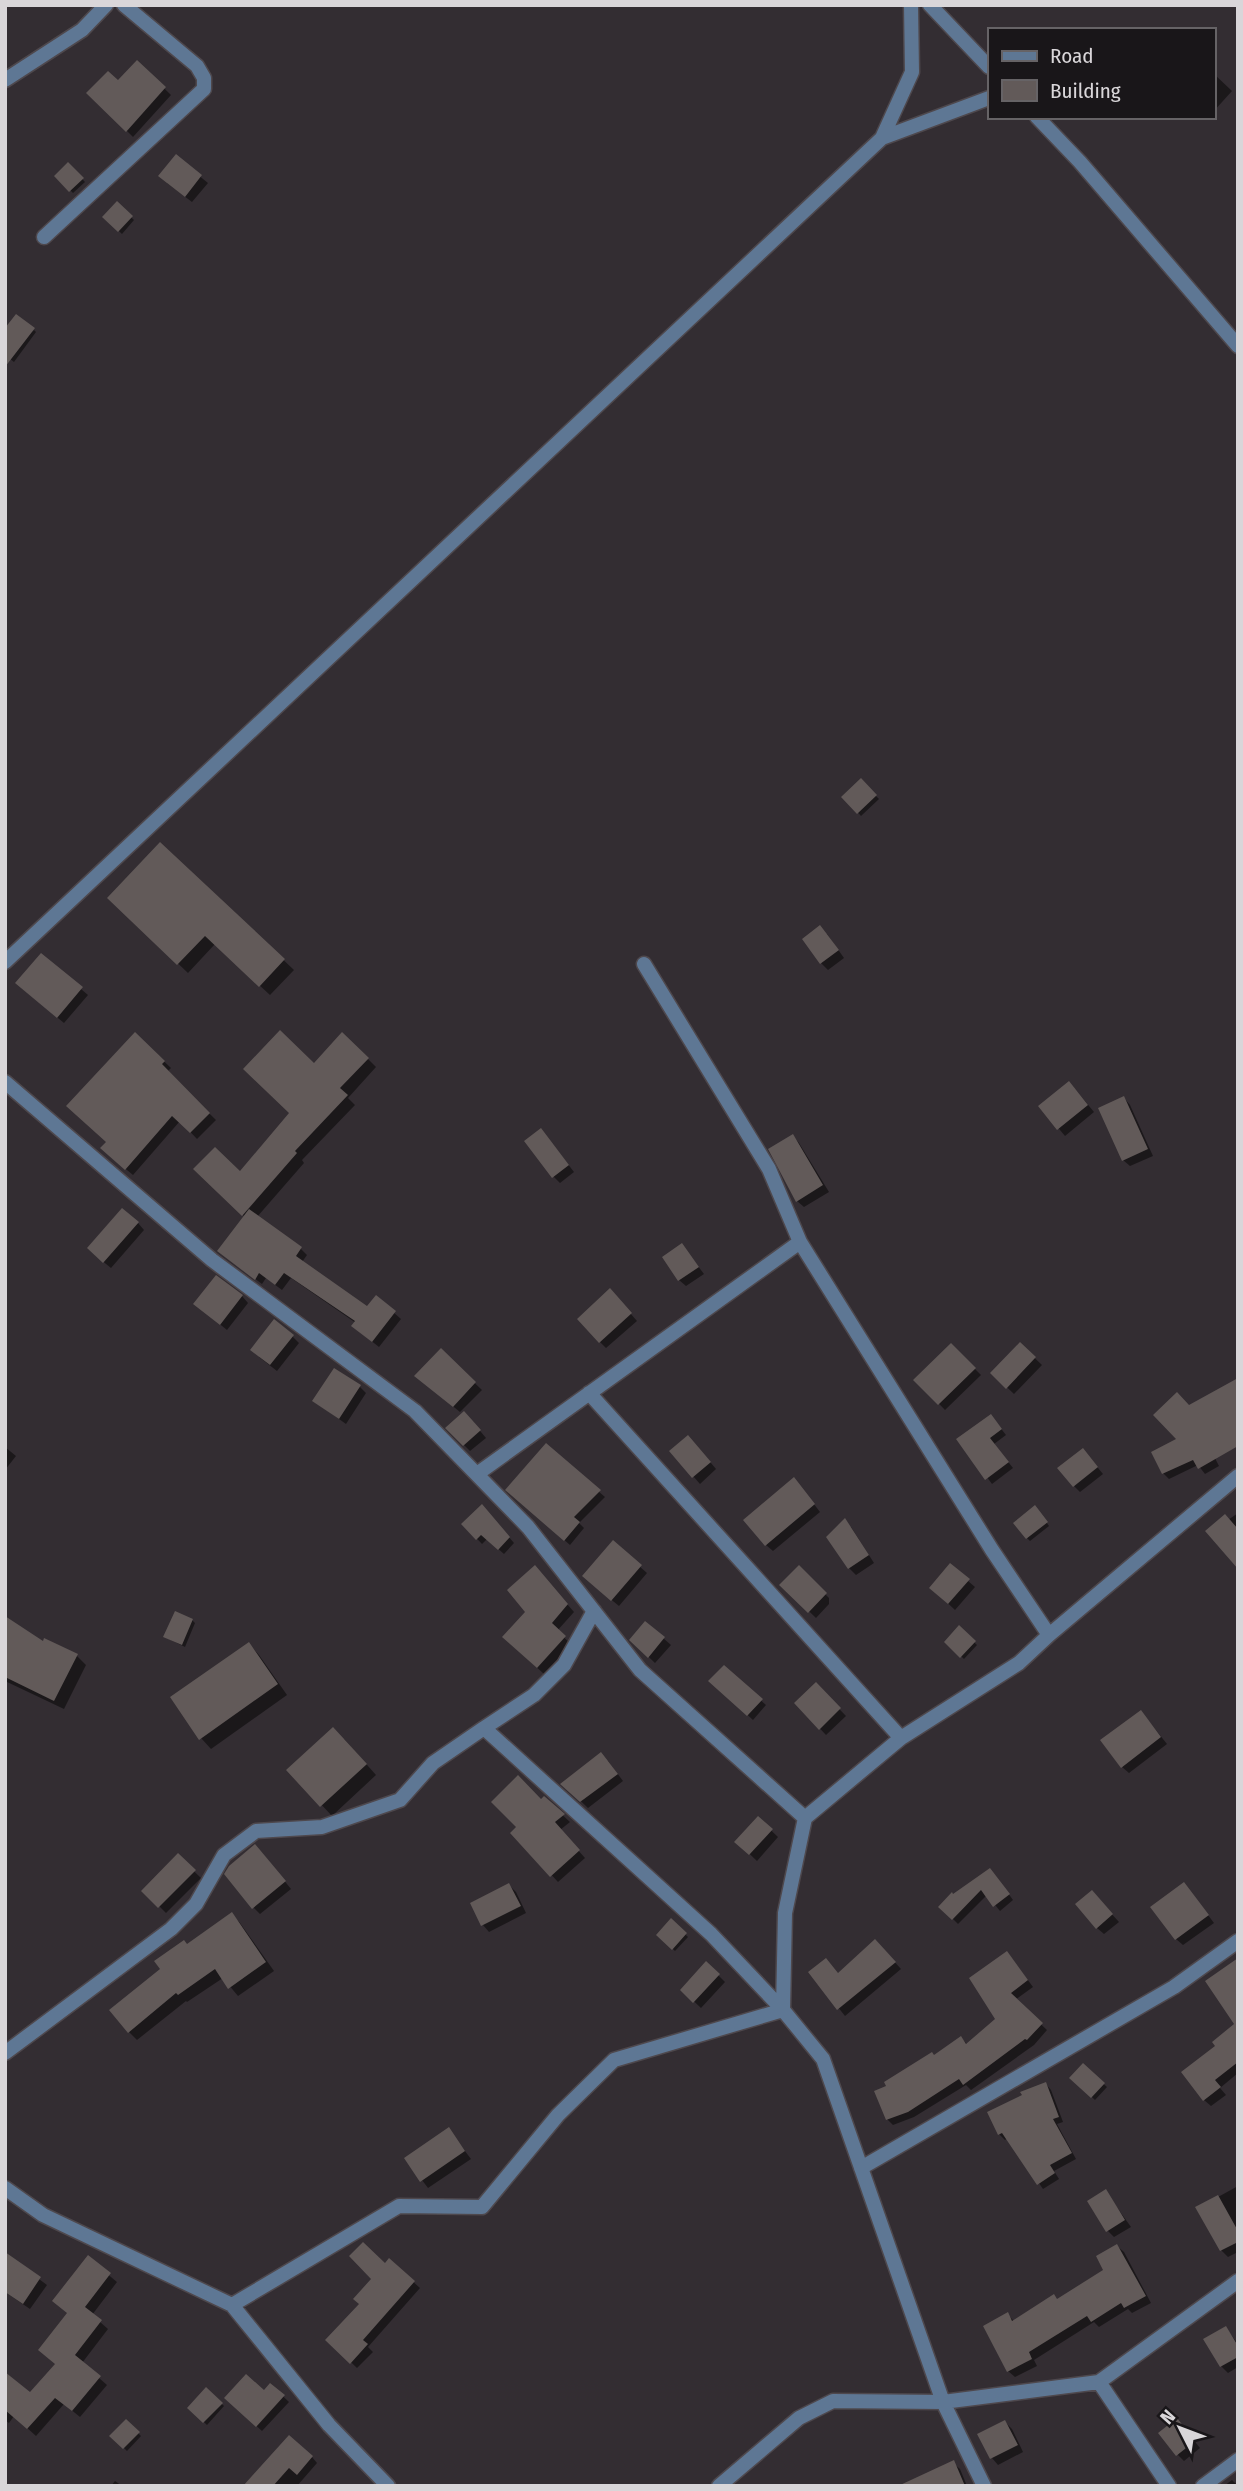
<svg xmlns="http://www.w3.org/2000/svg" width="1243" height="2491" viewBox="0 0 1243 2491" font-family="'Fira Sans Condensed',sans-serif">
  <rect width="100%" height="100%" fill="#332d32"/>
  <path fill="#0007" d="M 137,62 L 171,95 L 133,137 L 89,93 L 118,82 Z
    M 1213,73 L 1232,91 L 1213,112 Z
    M 176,157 L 208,183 L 192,202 L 167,183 Z
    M 68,164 L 85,182 L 73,193 L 56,176 Z
    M 117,204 L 134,220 L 122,234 L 104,217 Z
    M 34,330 L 36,332 L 14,362 L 5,355 Z
    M 861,781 L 879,799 L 861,816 L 844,797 Z
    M 161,844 L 294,970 L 270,995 L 215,944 L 188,973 L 109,898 Z
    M 827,934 L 844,958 L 828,970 L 821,963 Z
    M 41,955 L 88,995 L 64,1023 L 24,990 Z
    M 135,1034 L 171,1068 L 167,1072 L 216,1120 L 197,1139 L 180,1121 L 133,1175 L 109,1155 L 108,1142 Z
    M 368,1059 L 376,1067 L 348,1098 L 355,1105 L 302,1160 L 304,1163 L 257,1217 L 301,1249 L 307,1255 L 302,1262 L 368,1308 L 376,1297 L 401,1319 L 379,1347 L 360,1332 L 356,1323 L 291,1278 L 282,1290 L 266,1278 L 262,1284 L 226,1257 L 245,1217 L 196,1169 L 240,1174 L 291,1114 L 314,1065 Z
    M 1075,1089 L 1094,1112 L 1065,1136 L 1040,1106 Z
    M 1124,1098 L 1130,1105 L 1153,1156 L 1130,1166 L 1123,1160 Z
    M 793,1136 L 799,1143 L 829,1192 L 804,1207 L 797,1201 Z
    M 547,1137 L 574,1172 L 560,1183 L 553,1176 Z
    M 138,1223 L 144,1230 L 111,1268 L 95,1255 Z
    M 682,1245 L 704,1274 L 686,1286 L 679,1280 Z
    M 242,1296 L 248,1303 L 227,1330 L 195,1304 Z
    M 616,1297 L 637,1321 L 606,1348 L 600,1342 Z
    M 292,1336 L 299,1343 L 277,1371 L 259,1357 Z
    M 1020,1344 L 1042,1365 L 1014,1394 L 992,1373 Z
    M 951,1345 L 981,1375 L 945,1410 L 916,1380 Z
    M 441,1351 L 482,1390 L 460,1412 L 423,1382 Z
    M 360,1387 L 366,1393 L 346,1424 L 314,1401 Z
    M 1189,1407 L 1219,1466 L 1205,1474 L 1198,1465 L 1169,1479 L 1163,1473 L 1153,1452 L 1179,1440 Z
    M 471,1420 L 486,1438 L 470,1451 L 447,1428 Z
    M 995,1421 L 1006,1435 L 994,1444 L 1013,1468 L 992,1484 L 959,1439 Z
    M 695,1444 L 716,1469 L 700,1484 L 672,1452 Z
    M 546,1446 L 605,1497 L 579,1523 L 584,1528 L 570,1545 L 513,1495 Z
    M 5,1447 L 16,1456 L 5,1470 Z
    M 1089,1457 L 1103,1474 L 1080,1492 L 1074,1486 Z
    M 800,1486 L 820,1512 L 773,1551 L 766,1545 Z
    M 1038,1510 L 1049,1526 L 1030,1541 L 1027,1538 Z
    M 487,1512 L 514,1543 L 504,1554 L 487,1539 L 482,1544 L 464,1525 Z
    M 1238,1513 L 1238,1566 L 1228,1520 Z
    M 851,1527 L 874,1563 L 856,1575 L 849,1568 Z
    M 613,1543 L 647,1573 L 619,1606 L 591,1583 Z
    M 799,1568 L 829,1598 L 829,1604 L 816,1618 L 782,1585 Z
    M 541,1574 L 574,1612 L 557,1631 L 571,1644 L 544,1674 L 511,1644 L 527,1612 Z
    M 968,1581 L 975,1587 L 955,1610 L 938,1594 Z
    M 5,1618 L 44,1643 L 77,1656 L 86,1665 L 64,1709 L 5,1681 Z
    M 192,1620 L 195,1623 L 185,1647 L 165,1637 Z
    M 646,1623 L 671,1645 L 655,1663 L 631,1640 Z
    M 959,1628 L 977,1645 L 964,1659 L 946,1642 Z
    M 249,1644 L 259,1655 L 287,1695 L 211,1749 L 201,1738 Z
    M 724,1667 L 766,1705 L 753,1720 L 711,1681 Z
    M 816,1685 L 846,1716 L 826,1735 L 796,1703 Z
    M 1147,1719 L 1167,1744 L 1129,1773 L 1122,1767 Z
    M 344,1739 L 376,1775 L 332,1816 L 289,1770 Z
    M 608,1761 L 623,1781 L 588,1808 L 563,1784 Z
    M 544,1798 L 570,1822 L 560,1830 L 585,1858 L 558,1882 L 513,1833 Z
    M 758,1818 L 778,1837 L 757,1861 L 737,1842 Z
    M 262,1853 L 291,1889 L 260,1914 L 253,1907 Z
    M 178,1856 L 201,1878 L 166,1913 L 144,1891 Z
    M 995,1875 L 1013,1900 L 1000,1911 L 987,1895 L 958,1924 L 941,1907 Z
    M 509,1885 L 516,1892 L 526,1913 L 489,1932 L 483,1925 L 472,1904 Z
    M 1190,1891 L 1214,1923 L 1183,1945 L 1176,1939 Z
    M 1098,1899 L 1119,1922 L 1104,1934 L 1097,1928 Z
    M 232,1914 L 240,1923 L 274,1971 L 238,1996 L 223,1978 L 187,2002 L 186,2001 L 137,2040 L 129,2032 L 162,1970 L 187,1945 Z
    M 671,1921 L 688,1937 L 675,1951 L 658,1935 Z
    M 882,1948 L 901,1969 L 845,2016 L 810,1972 L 839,1975 Z
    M 1012,1959 L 1033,1987 L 1015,2000 L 1047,2030 L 1034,2045 L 971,2090 L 966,2085 L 914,2117 L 893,2125 L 887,2119 L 934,2057 L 961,2038 L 968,2045 L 997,2019 Z
    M 706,1963 L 725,1982 L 701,2008 L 682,1990 Z
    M 1238,2024 L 1238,2073 L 1220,2088 L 1226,2095 L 1211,2106 L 1204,2100 L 1218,2047 Z
    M 1083,2066 L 1107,2087 L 1095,2100 L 1072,2078 Z
    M 1046,2084 L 1051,2090 L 1063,2122 L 1057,2124 L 1076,2159 L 1054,2171 L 1059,2179 L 1043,2189 L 1008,2138 L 1005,2140 L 999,2134 L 989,2113 Z
    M 449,2130 L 471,2159 L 428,2188 L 406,2159 Z
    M 1238,2186 L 1238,2252 L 1228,2257 L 1221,2250 L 1198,2208 Z
    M 1106,2192 L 1131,2227 L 1114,2237 L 1107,2230 Z
    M 1117,2246 L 1124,2252 L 1151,2303 L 1132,2313 L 1128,2309 L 1099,2327 L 1094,2322 L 1034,2360 L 1037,2366 L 1015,2377 L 1008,2371 L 1007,2314 L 1014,2321 L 1058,2300 L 1106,2271 Z
    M 8,2256 L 47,2285 L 30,2309 L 5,2292 Z
    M 88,2258 L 117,2282 L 92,2315 L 108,2329 L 82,2363 L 107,2385 L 80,2417 L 64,2404 L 36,2436 L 14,2416 L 9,2423 L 5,2420 L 5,2374 L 30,2395 L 57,2365 L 68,2314 Z
    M 390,2261 L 420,2288 L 368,2347 L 373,2352 L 357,2368 L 328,2340 L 361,2304 Z
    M 1226,2328 L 1238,2344 L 1238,2367 L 1228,2373 L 1221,2366 Z
    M 271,2385 L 289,2402 L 262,2431 L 226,2398 L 264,2392 Z
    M 206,2390 L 224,2406 L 207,2425 L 189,2408 Z
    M 126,2421 L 141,2436 L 127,2451 L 112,2436 Z
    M 1005,2422 L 1012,2429 L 1023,2452 L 998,2465 L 992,2458 Z
    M 1183,2427 L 1200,2448 L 1184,2461 L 1178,2455 Z
    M 312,2457 L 317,2463 L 297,2486 L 248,2486 Z
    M 953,2463 L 960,2469 L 967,2486 L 923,2486 Z
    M 1232,2480 L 1238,2486 L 1224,2486 Z
    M 115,2481 L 122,2486 L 111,2486 Z"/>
  <path fill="#625a59" d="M 137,60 L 166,87 L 126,132 L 86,93 L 108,71 L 118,80 Z
    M 176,154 L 202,175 L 185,197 L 158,176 Z
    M 68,162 L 84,178 L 69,192 L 54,176 Z
    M 117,201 L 133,216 L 118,232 L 102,217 Z
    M 16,314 L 35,328 L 5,367 L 5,328 Z
    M 861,778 L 877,795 L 857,814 L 841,797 Z
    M 160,842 L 285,959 L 259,987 L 205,936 L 177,965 L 107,898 Z
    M 820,925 L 839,950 L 820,964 L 802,939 Z
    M 41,953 L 83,987 L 57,1018 L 15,983 Z
    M 280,1030 L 314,1063 L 342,1032 L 369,1058 L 340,1088 L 348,1095 L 295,1151 L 297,1153 L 242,1216 L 193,1169 L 215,1147 L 240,1171 L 289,1113 L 243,1069 Z
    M 135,1032 L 165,1061 L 162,1064 L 210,1113 L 190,1133 L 172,1116 L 125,1170 L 100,1148 L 106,1142 L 66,1106 Z
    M 1069,1081 L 1088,1105 L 1057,1130 L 1038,1106 Z
    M 1124,1096 L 1148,1149 L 1122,1161 L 1098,1108 Z
    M 541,1128 L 569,1165 L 552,1178 L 524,1141 Z
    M 793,1134 L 823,1185 L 796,1202 L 768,1149 Z
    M 122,1208 L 139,1222 L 103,1263 L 87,1248 Z
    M 249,1209 L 302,1247 L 296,1256 L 367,1306 L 376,1295 L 396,1311 L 372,1342 L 351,1326 L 355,1321 L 284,1273 L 275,1285 L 259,1273 L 255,1280 L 217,1251 Z
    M 682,1243 L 699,1267 L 678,1281 L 662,1257 Z
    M 216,1275 L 243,1295 L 220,1325 L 193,1304 Z
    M 610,1288 L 632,1313 L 599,1343 L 577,1319 Z
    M 274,1319 L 294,1335 L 270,1365 L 250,1350 Z
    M 1020,1342 L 1036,1357 L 1006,1389 L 990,1373 Z
    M 951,1343 L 976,1368 L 938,1405 L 913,1380 Z
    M 441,1348 L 476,1382 L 453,1407 L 414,1376 Z
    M 334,1368 L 361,1385 L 339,1419 L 312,1401 Z
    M 1238,1378 L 1238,1446 L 1198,1469 L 1193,1460 L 1162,1474 L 1151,1452 L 1176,1439 L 1153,1415 L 1177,1392 L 1189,1405 Z
    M 464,1411 L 481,1430 L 463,1446 L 445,1428 Z
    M 991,1414 L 1002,1429 L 990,1438 L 1009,1462 L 985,1480 L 956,1439 Z
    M 688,1435 L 711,1462 L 692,1478 L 669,1451 Z
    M 546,1443 L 601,1490 L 574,1517 L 580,1522 L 564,1541 L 505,1490 Z
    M 1083,1448 L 1098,1467 L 1073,1487 L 1057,1468 Z
    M 794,1477 L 815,1504 L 765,1546 L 743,1520 Z
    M 482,1504 L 510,1537 L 498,1550 L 481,1535 L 476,1540 L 461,1524 Z
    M 1035,1505 L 1048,1522 L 1026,1539 L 1013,1523 Z
    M 1225,1514 L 1238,1529 L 1238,1569 L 1205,1531 Z
    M 845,1518 L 869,1555 L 848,1569 L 826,1537 Z
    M 613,1540 L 642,1565 L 611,1601 L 582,1576 Z
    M 950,1563 L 970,1579 L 948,1604 L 929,1588 Z
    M 535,1565 L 568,1604 L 552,1623 L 566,1636 L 537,1668 L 502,1637 L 525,1612 L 507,1590 Z
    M 799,1565 L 827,1593 L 808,1613 L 779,1585 Z
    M 175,1611 L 193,1619 L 182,1645 L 163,1637 Z
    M 5,1616 L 43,1641 L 44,1638 L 78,1654 L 54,1701 L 5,1677 Z
    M 645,1621 L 665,1637 L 648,1658 L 629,1640 Z
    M 959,1625 L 976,1641 L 960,1658 L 944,1642 Z
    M 249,1642 L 278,1684 L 199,1740 L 170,1697 Z
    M 724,1665 L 763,1699 L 747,1716 L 708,1681 Z
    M 816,1682 L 841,1708 L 819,1730 L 794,1703 Z
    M 1141,1710 L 1161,1737 L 1121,1768 L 1100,1740 Z
    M 333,1727 L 367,1764 L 320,1807 L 286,1770 Z
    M 601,1752 L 618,1774 L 580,1802 L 560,1784 Z
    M 518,1775 L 541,1799 L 544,1796 L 565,1814 L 555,1822 L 580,1850 L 550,1877 L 510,1833 L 516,1827 L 491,1802 Z
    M 758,1816 L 773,1829 L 749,1855 L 734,1842 Z
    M 255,1844 L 286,1881 L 252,1909 L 224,1874 L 229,1866 Z
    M 178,1853 L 196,1870 L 158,1908 L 141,1891 Z
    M 990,1868 L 1010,1894 L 993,1907 L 981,1890 L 952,1920 L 938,1907 L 952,1892 L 953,1894 Z
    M 1184,1882 L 1209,1915 L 1175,1940 L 1150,1907 Z
    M 509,1883 L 521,1906 L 481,1926 L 470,1903 Z
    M 1092,1890 L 1113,1914 L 1096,1929 L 1075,1904 Z
    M 232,1912 L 266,1962 L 228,1989 L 215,1969 L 178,1995 L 176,1993 L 128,2033 L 109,2010 L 160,1969 L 154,1961 L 184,1940 L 187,1944 Z
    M 671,1918 L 687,1933 L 672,1950 L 656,1935 Z
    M 875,1939 L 896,1962 L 837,2010 L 808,1972 L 826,1958 L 838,1973 Z
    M 1007,1951 L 1028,1980 L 1011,1993 L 1043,2023 L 1027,2040 L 1025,2039 L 963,2085 L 959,2079 L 908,2112 L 886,2120 L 874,2091 L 886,2086 L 884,2082 L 932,2052 L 934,2055 L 961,2036 L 966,2044 L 995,2019 L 969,1978 Z
    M 1238,1958 L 1238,2062 L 1215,2080 L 1221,2087 L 1203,2101 L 1181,2072 L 1215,2046 L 1212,2042 L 1234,2024 L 1205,1981 Z
    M 706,1961 L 720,1974 L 693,2003 L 680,1990 Z
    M 1083,2063 L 1105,2083 L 1091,2098 L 1069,2078 Z
    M 1046,2082 L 1059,2117 L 1053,2119 L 1072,2153 L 1050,2165 L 1055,2173 L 1037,2185 L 1002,2133 L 998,2135 L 987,2112 L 1022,2095 L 1020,2092 Z
    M 449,2127 L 465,2151 L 420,2182 L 404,2158 Z
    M 1106,2189 L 1125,2220 L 1106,2232 L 1087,2201 Z
    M 1218,2195 L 1238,2231 L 1238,2242 L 1220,2251 L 1195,2207 Z
    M 363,2242 L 385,2263 L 389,2258 L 415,2281 L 363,2340 L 368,2344 L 350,2364 L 325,2340 L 359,2304 L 353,2299 L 371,2279 L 349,2256 Z
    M 1117,2244 L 1146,2296 L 1124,2308 L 1121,2303 L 1091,2322 L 1087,2316 L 1029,2352 L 1032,2359 L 1007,2372 L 983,2326 L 1008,2312 L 1012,2321 L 1054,2294 L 1057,2299 L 1103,2270 L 1096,2256 Z
    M 5,2252 L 41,2277 L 23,2304 L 5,2292 Z
    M 88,2255 L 111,2273 L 85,2307 L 102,2320 L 75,2355 L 101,2376 L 72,2411 L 55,2398 L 27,2429 L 5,2410 L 5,2372 L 30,2392 L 55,2364 L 38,2350 L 67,2313 L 52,2301 Z
    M 1226,2326 L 1238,2346 L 1238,2357 L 1220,2367 L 1203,2339 Z
    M 246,2374 L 264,2390 L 270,2383 L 285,2395 L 256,2427 L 224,2398 Z
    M 206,2387 L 223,2403 L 203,2423 L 187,2408 Z
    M 1177,2418 L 1195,2441 L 1176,2456 L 1158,2433 Z
    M 126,2419 L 140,2432 L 123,2449 L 109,2436 Z
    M 1005,2420 L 1018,2445 L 990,2459 L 977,2434 Z
    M 289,2435 L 313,2456 L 297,2475 L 289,2468 L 273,2486 L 243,2486 Z
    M 954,2460 L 965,2486 L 898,2486 Z"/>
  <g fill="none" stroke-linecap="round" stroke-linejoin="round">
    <defs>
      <path id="minor" d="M 5,80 L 82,30 L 106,5
        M 882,138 L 989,98
        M 44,237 L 204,89 L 204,78 L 197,66 L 124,5
        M 5,962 L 882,138 L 912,72 L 911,5
        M 644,964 L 769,1169 L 800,1242 L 992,1550 L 1049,1635
        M 5,1082 L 212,1260 L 415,1411 L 528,1527 L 640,1670 L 805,1818 L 785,1913 L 783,2010 L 614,2060 L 558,2115 L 482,2207 L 399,2206 L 232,2305
        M 589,1393 L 901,1738
        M 477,1474 L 800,1242
        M 594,1611 L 564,1665 L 534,1695 L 484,1728 L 711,1934 L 783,2010 L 823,2059 L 943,2402 L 984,2486
        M 805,1818 L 901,1738 L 1019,1663 L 1049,1635 L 1238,1476
        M 5,2053 L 171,1929 L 196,1904 L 224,1855 L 256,1831 L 322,1827 L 400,1800 L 433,1763 L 484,1728
        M 861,2168 L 1174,1987 L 1238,1941
        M 5,2188 L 43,2215 L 232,2305 L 329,2425 L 388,2486
        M 1099,2382 L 1169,2486
        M 719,2486 L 799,2418 L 833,2401 L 943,2402 L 1099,2382 L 1238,2281
        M 1203,2486 L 1238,2460"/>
      <path id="tertiary" d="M 930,5 L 989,67
        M 1037,117 L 1080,162 L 1238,346"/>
    </defs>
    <use href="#minor" stroke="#4e484d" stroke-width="17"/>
    <use href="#tertiary" stroke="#4e484d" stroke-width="17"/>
    <use href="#minor" stroke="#5e7794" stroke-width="14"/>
    <use href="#tertiary" stroke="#5e7794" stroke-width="14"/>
  </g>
  <rect width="1243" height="2491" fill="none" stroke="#d9d6d9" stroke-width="14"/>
  <rect x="988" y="28" width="228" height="91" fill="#191619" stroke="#666366" stroke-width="2"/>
  <rect x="1002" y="51" width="35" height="10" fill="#5e7794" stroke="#666366" stroke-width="2"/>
  <text x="1050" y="63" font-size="21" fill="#d9d6d9">Road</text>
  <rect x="1002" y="80" width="35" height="21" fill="#625a59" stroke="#666366" stroke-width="2"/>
  <text x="1050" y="98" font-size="21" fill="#d9d6d9">Building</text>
  <g transform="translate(1180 2428) rotate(312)" stroke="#191619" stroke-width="5" paint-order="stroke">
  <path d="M0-5L12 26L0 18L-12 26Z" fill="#d9d6d9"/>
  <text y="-10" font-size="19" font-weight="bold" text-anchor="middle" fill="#d9d6d9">N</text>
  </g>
</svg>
